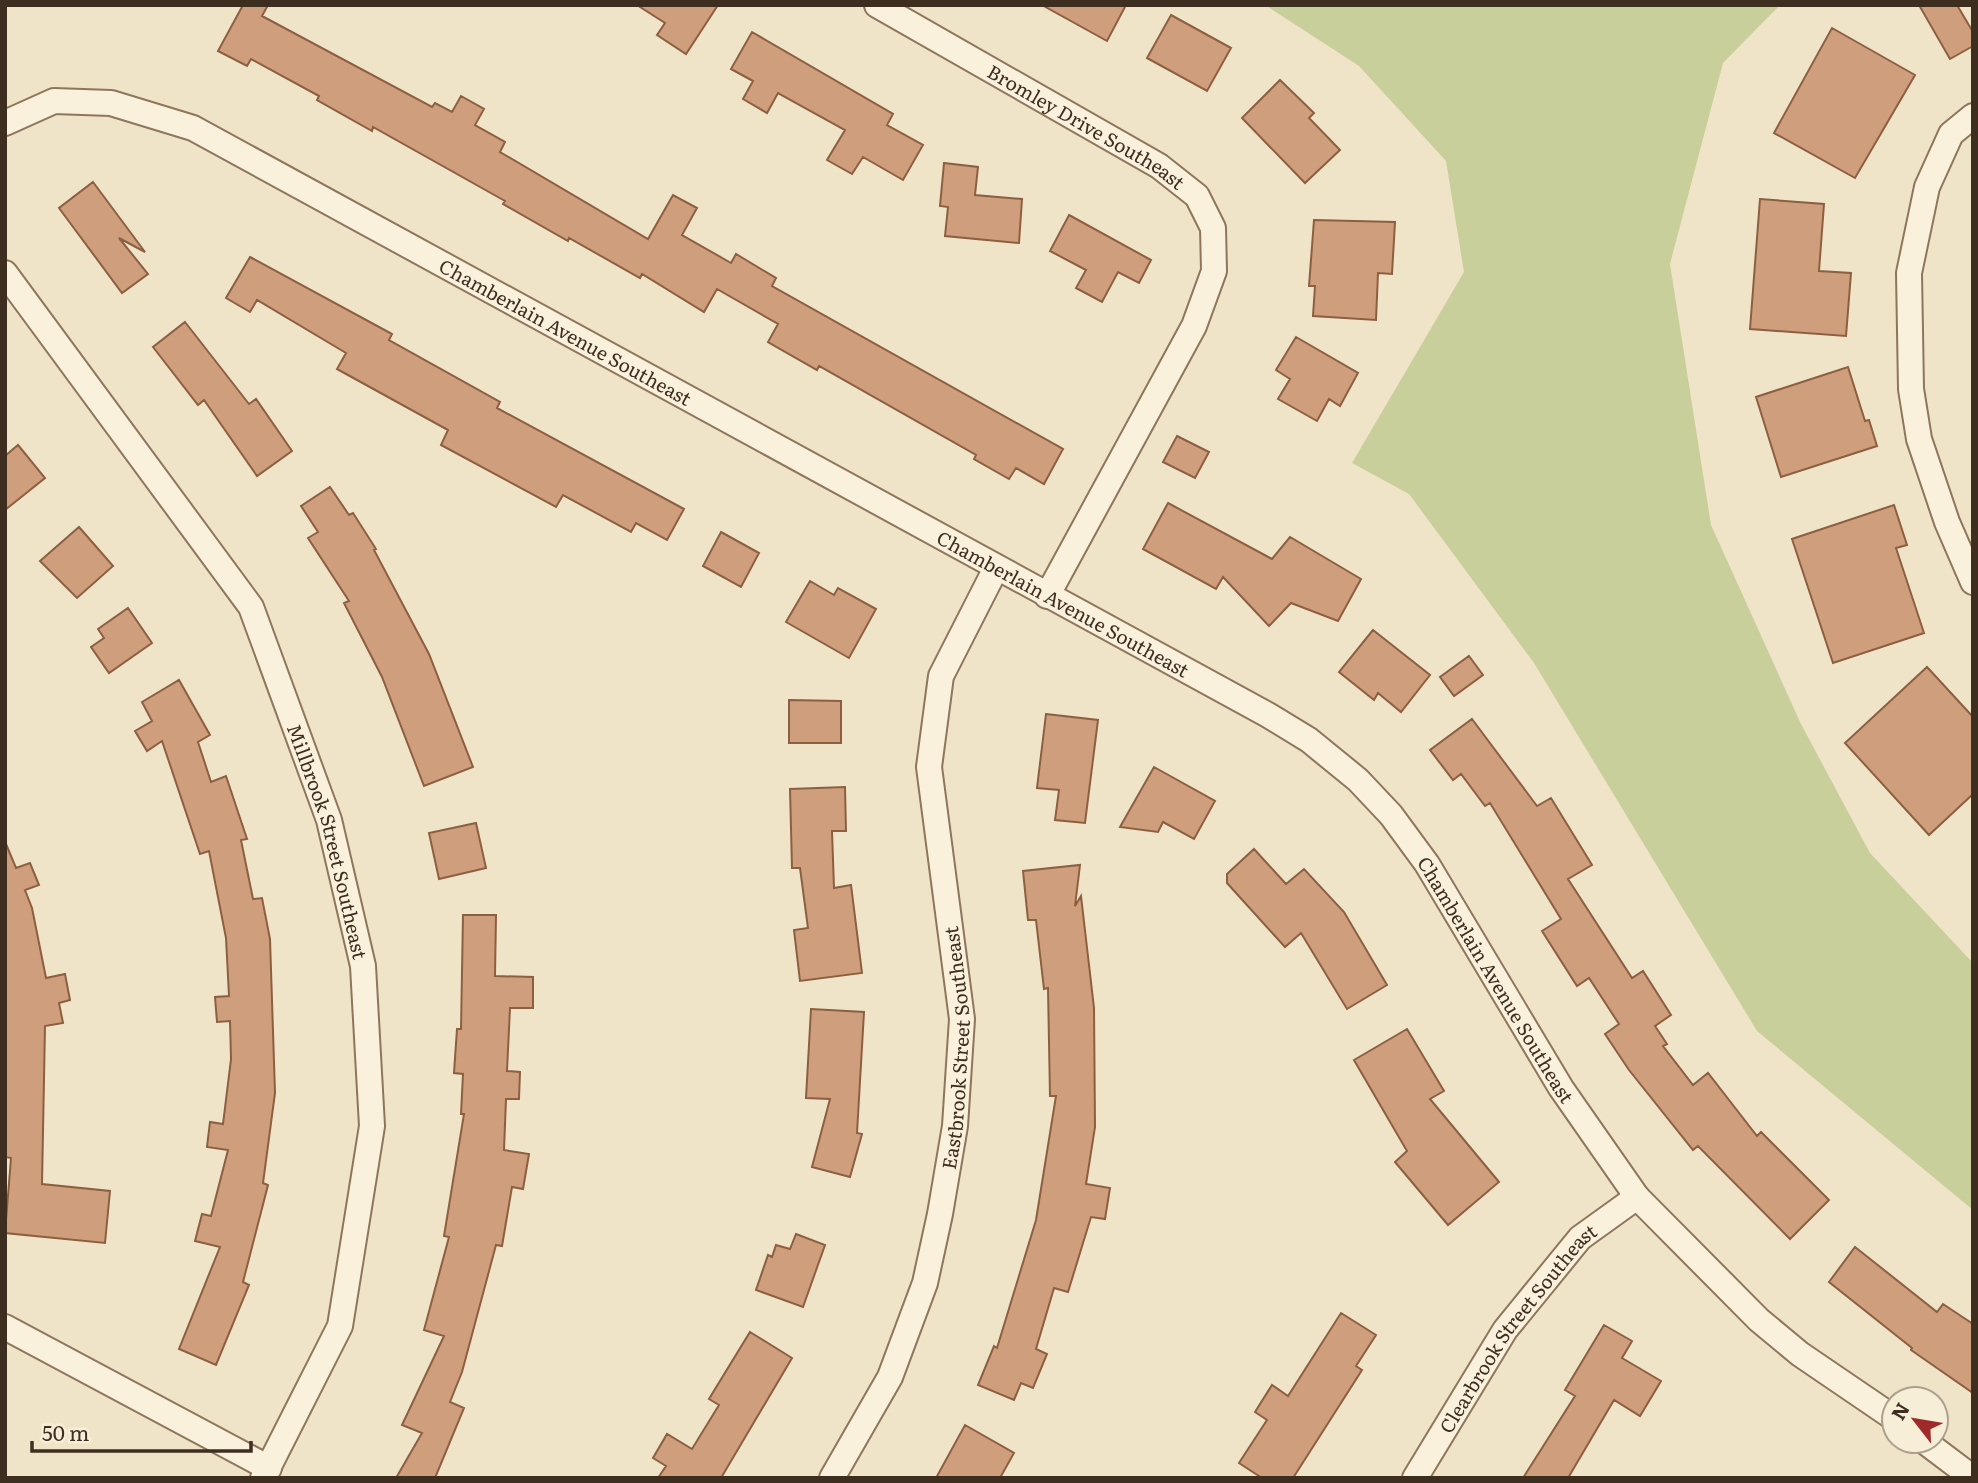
<svg xmlns="http://www.w3.org/2000/svg" width="1978" height="1483" viewBox="0 0 1978 1483" font-family="Literata,serif">
  <rect width="100%" height="100%" fill="#f0e4c8"/>
  <path fill="#c9cf9b" d="M 1265,5 L 1780,5 L 1723,63 L 1670,264 L 1711,525 L 1801,724 L 1870,853 L 1973,963 L 1973,1210 L 1757,1031 L 1534,663 L 1409,494 L 1352,463 L 1464,272 L 1446,161 L 1359,66 Z"/>
  <path fill="#cf9f7d" stroke="#8d5f41" stroke-width="2" d="M 243,5 L 268,5 L 262,16 L 432,107 L 435,103 L 452,112 L 461,96 L 484,109 L 475,125 L 505,142 L 500,152 L 648,239 L 673,195 L 697,208 L 682,235 L 731,263 L 736,254 L 776,278 L 772,286 L 1063,449 L 1044,484 L 1016,468 L 1009,479 L 974,459 L 976,455 L 819,366 L 817,370 L 768,342 L 778,324 L 717,289 L 704,312 L 642,274 L 640,278 L 569,238 L 568,241 L 503,204 L 505,201 L 373,127 L 372,131 L 317,100 L 319,96 L 251,59 L 247,66 L 218,51 Z
    M 637,5 L 718,5 L 686,54 L 657,35 L 665,23 Z
    M 1042,5 L 1126,5 L 1107,41 Z
    M 1919,5 L 1957,5 L 1973,32 L 1973,46 L 1950,59 Z
    M 1171,15 L 1231,48 L 1207,91 L 1147,58 Z
    M 1832,28 L 1915,75 L 1855,178 L 1774,133 Z
    M 752,32 L 893,114 L 887,125 L 923,145 L 903,180 L 863,157 L 852,174 L 827,160 L 845,130 L 778,93 L 767,113 L 743,99 L 753,81 L 731,69 Z
    M 1280,80 L 1314,113 L 1309,118 L 1340,150 L 1305,183 L 1242,118 Z
    M 944,163 L 978,167 L 975,195 L 1022,199 L 1019,243 L 945,236 L 948,207 L 940,206 Z
    M 93,182 L 145,252 L 119,238 L 148,274 L 122,293 L 59,208 Z
    M 1760,199 L 1824,204 L 1819,271 L 1851,273 L 1846,336 L 1750,329 Z
    M 1069,215 L 1151,260 L 1139,283 L 1118,272 L 1102,302 L 1076,288 L 1086,270 L 1050,251 Z
    M 1314,220 L 1395,222 L 1392,274 L 1378,273 L 1376,320 L 1313,316 L 1315,286 L 1309,286 Z
    M 250,257 L 392,334 L 389,340 L 500,402 L 497,408 L 684,509 L 667,540 L 636,523 L 631,532 L 563,495 L 556,507 L 441,445 L 448,430 L 337,369 L 346,353 L 257,300 L 250,312 L 226,298 Z
    M 185,322 L 249,404 L 256,399 L 292,451 L 257,476 L 204,400 L 198,405 L 153,347 Z
    M 1296,337 L 1358,373 L 1340,406 L 1329,399 L 1317,421 L 1278,399 L 1290,379 L 1276,370 Z
    M 1848,367 L 1865,421 L 1869,420 L 1877,446 L 1781,477 L 1756,397 Z
    M 1177,436 L 1209,452 L 1195,478 L 1163,462 Z
    M 18,445 L 45,478 L 5,510 L 5,456 Z
    M 330,487 L 349,515 L 353,513 L 376,549 L 374,550 L 429,654 L 473,767 L 424,786 L 382,677 L 344,603 L 349,601 L 308,538 L 318,532 L 301,506 Z
    M 1168,503 L 1272,559 L 1290,537 L 1361,579 L 1338,621 L 1291,603 L 1269,626 L 1223,577 L 1216,589 L 1143,549 Z
    M 1894,505 L 1907,545 L 1896,548 L 1924,633 L 1833,663 L 1792,539 Z
    M 79,527 L 113,566 L 77,598 L 40,561 Z
    M 721,532 L 759,553 L 741,587 L 703,566 Z
    M 810,581 L 834,595 L 838,588 L 876,609 L 849,658 L 786,622 Z
    M 128,608 L 152,643 L 109,673 L 91,647 L 104,638 L 98,629 Z
    M 1373,630 L 1430,675 L 1401,712 L 1378,693 L 1374,700 L 1339,672 Z
    M 1469,656 L 1483,675 L 1454,696 L 1440,677 Z
    M 1927,667 L 1973,717 L 1973,794 L 1929,835 L 1845,743 Z
    M 179,680 L 210,735 L 198,742 L 211,782 L 226,776 L 247,839 L 241,840 L 253,899 L 262,898 L 270,939 L 275,1093 L 263,1183 L 268,1185 L 243,1282 L 249,1285 L 216,1365 L 179,1349 L 220,1247 L 195,1241 L 202,1214 L 211,1216 L 228,1150 L 207,1147 L 210,1122 L 223,1124 L 231,1059 L 230,1021 L 217,1022 L 215,997 L 229,996 L 226,938 L 209,851 L 200,854 L 162,741 L 147,751 L 135,731 L 152,721 L 142,702 Z
    M 789,700 L 841,701 L 841,743 L 789,743 Z
    M 1046,714 L 1098,720 L 1085,823 L 1055,820 L 1059,790 L 1037,788 Z
    M 1472,719 L 1537,806 L 1551,798 L 1592,865 L 1568,879 L 1632,978 L 1643,971 L 1671,1015 L 1655,1026 L 1667,1044 L 1663,1046 L 1693,1085 L 1708,1073 L 1757,1136 L 1761,1132 L 1829,1200 L 1790,1239 L 1698,1146 L 1693,1150 L 1629,1070 L 1605,1034 L 1619,1024 L 1589,978 L 1577,986 L 1542,931 L 1561,919 L 1490,803 L 1485,806 L 1461,774 L 1453,780 L 1430,750 Z
    M 1154,767 L 1215,801 L 1194,839 L 1163,822 L 1158,832 L 1120,827 Z
    M 845,787 L 846,831 L 832,831 L 834,888 L 851,885 L 862,973 L 800,981 L 794,930 L 808,928 L 800,868 L 792,868 L 790,789 Z
    M 476,823 L 486,868 L 439,879 L 429,833 Z
    M 6,844 L 16,868 L 30,863 L 39,885 L 25,890 L 32,908 L 46,978 L 65,974 L 70,1000 L 59,1003 L 63,1023 L 45,1026 L 42,1184 L 110,1191 L 105,1243 L 5,1233 L 11,1158 L 5,1157 Z
    M 1254,849 L 1286,884 L 1304,869 L 1344,912 L 1387,985 L 1347,1009 L 1301,933 L 1285,947 L 1227,883 L 1227,874 Z
    M 1080,865 L 1075,906 L 1081,896 L 1094,1008 L 1095,1127 L 1086,1184 L 1110,1188 L 1105,1219 L 1091,1217 L 1068,1292 L 1054,1288 L 1036,1349 L 1047,1354 L 1033,1388 L 1021,1383 L 1014,1400 L 978,1385 L 994,1346 L 997,1348 L 1036,1220 L 1056,1096 L 1050,1096 L 1048,988 L 1044,989 L 1036,920 L 1028,920 L 1023,871 Z
    M 463,915 L 496,915 L 495,976 L 533,977 L 533,1008 L 510,1008 L 507,1071 L 520,1072 L 519,1099 L 506,1099 L 504,1150 L 529,1154 L 523,1189 L 512,1187 L 502,1246 L 496,1245 L 462,1372 L 450,1402 L 464,1408 L 435,1478 L 396,1478 L 422,1433 L 402,1425 L 444,1336 L 424,1330 L 449,1237 L 444,1236 L 464,1114 L 461,1114 L 463,1074 L 454,1073 L 457,1029 L 461,1029 Z
    M 811,1009 L 864,1012 L 857,1133 L 862,1134 L 850,1177 L 812,1167 L 830,1099 L 806,1098 Z
    M 1407,1029 L 1444,1091 L 1430,1099 L 1499,1182 L 1448,1225 L 1395,1162 L 1407,1151 L 1354,1060 Z
    M 796,1234 L 825,1245 L 803,1307 L 756,1290 L 768,1255 L 772,1257 L 776,1245 L 790,1249 Z
    M 1855,1247 L 1937,1312 L 1943,1304 L 1973,1324 L 1973,1393 L 1911,1350 L 1912,1348 L 1829,1282 Z
    M 1341,1313 L 1376,1335 L 1356,1366 L 1362,1370 L 1293,1478 L 1262,1478 L 1239,1463 L 1267,1420 L 1255,1412 L 1272,1385 L 1288,1396 Z
    M 1604,1325 L 1632,1341 L 1622,1358 L 1661,1381 L 1640,1416 L 1614,1400 L 1568,1478 L 1523,1478 L 1575,1396 L 1565,1390 Z
    M 750,1332 L 792,1358 L 721,1478 L 658,1478 L 666,1466 L 653,1458 L 667,1434 L 692,1449 L 719,1405 L 709,1399 Z
    M 965,1425 L 1014,1453 L 1000,1478 L 936,1478 Z"/>
  <g fill="none" stroke-linecap="round" stroke-linejoin="round">
    <defs>
      <g id="street">
        <path id="s1" d="M 877,5 L 1159,166 L 1197,196 L 1213,228 L 1214,271 L 1194,326 L 1047,596"/>
        <path d="M 1973,116 L 1951,134 L 1927,187 L 1909,273 L 1911,389 L 1919,439 L 1947,522 L 1973,582"/>
        <path id="s2" d="M 5,123 L 54,101 L 111,103 L 193,128 L 1268,715 L 1309,740 L 1358,780 L 1391,815 L 1427,864 L 1561,1088 L 1637,1197 L 1759,1320 L 1800,1354 L 1894,1418"/>
        <path id="s3" d="M 5,273 L 251,607 L 329,820 L 363,966 L 372,1126 L 340,1326 L 263,1478"/>
        <path d="M 5,1327 L 269,1468"/>
        <path d="M 1924,1441 L 1973,1478"/>
        <path id="s4" d="M 832,1478 L 890,1377 L 925,1283 L 940,1214 L 955,1126 L 962,1019 L 929,767 L 941,676 L 996,568"/>
        <path id="s5" d="M 1415,1478 L 1505,1330 L 1580,1238 L 1637,1197"/>
      </g>
    </defs>
    <use href="#street" stroke="#8d765c" stroke-width="28"/>
    <use href="#street" stroke="#faf1dc" stroke-width="24"/>
  </g>
  <g text-anchor="middle" dominant-baseline="central" stroke-width="6" stroke-linejoin="round" paint-order="stroke">
    <g font-size="19" fill="#3d2e20" stroke="#f7eed8">
      <text stroke="none"><textPath href="#s1" startOffset="242">Bromley Drive Southeast</textPath></text>
      <text stroke="none"><textPath href="#s2" startOffset="621">Chamberlain Avenue Southeast</textPath></text>
      <text stroke="none"><textPath href="#s2" startOffset="1188">Chamberlain Avenue Southeast</textPath></text>
      <text stroke="none"><textPath href="#s3" startOffset="662">Millbrook Street Southeast</textPath></text>
      <text stroke="none"><textPath href="#s2" startOffset="1776">Chamberlain Avenue Southeast</textPath></text>
      <text stroke="none"><textPath href="#s4" startOffset="455">Eastbrook Street Southeast</textPath></text>
      <text stroke="none"><textPath href="#s5" startOffset="182">Clearbrook Street Southeast</textPath></text>
    </g>
  </g>
  <rect width="1978" height="1483" fill="none" stroke="#3d2e20" stroke-width="14"/>
  <g transform="translate(1915 1420) rotate(301)"><circle r="33" fill="#f7eed8" stroke="#ada18e" stroke-width="2"/>
  <path d="M0-5L12 26L0 18L-12 26Z" fill="#9e2a2b"/>
  <text y="-10" font-size="19" font-weight="bold" text-anchor="middle" fill="#3d2e20">N</text>
  </g>
  <path d="M32 1441v10h219v-10" fill="none" stroke="#3d2e20" stroke-width="3.5"/>
  <text x="42" y="1441" font-size="21" fill="#3d2e20" stroke="#f7eed8" stroke-width="5" paint-order="stroke">50 m</text>
</svg>
